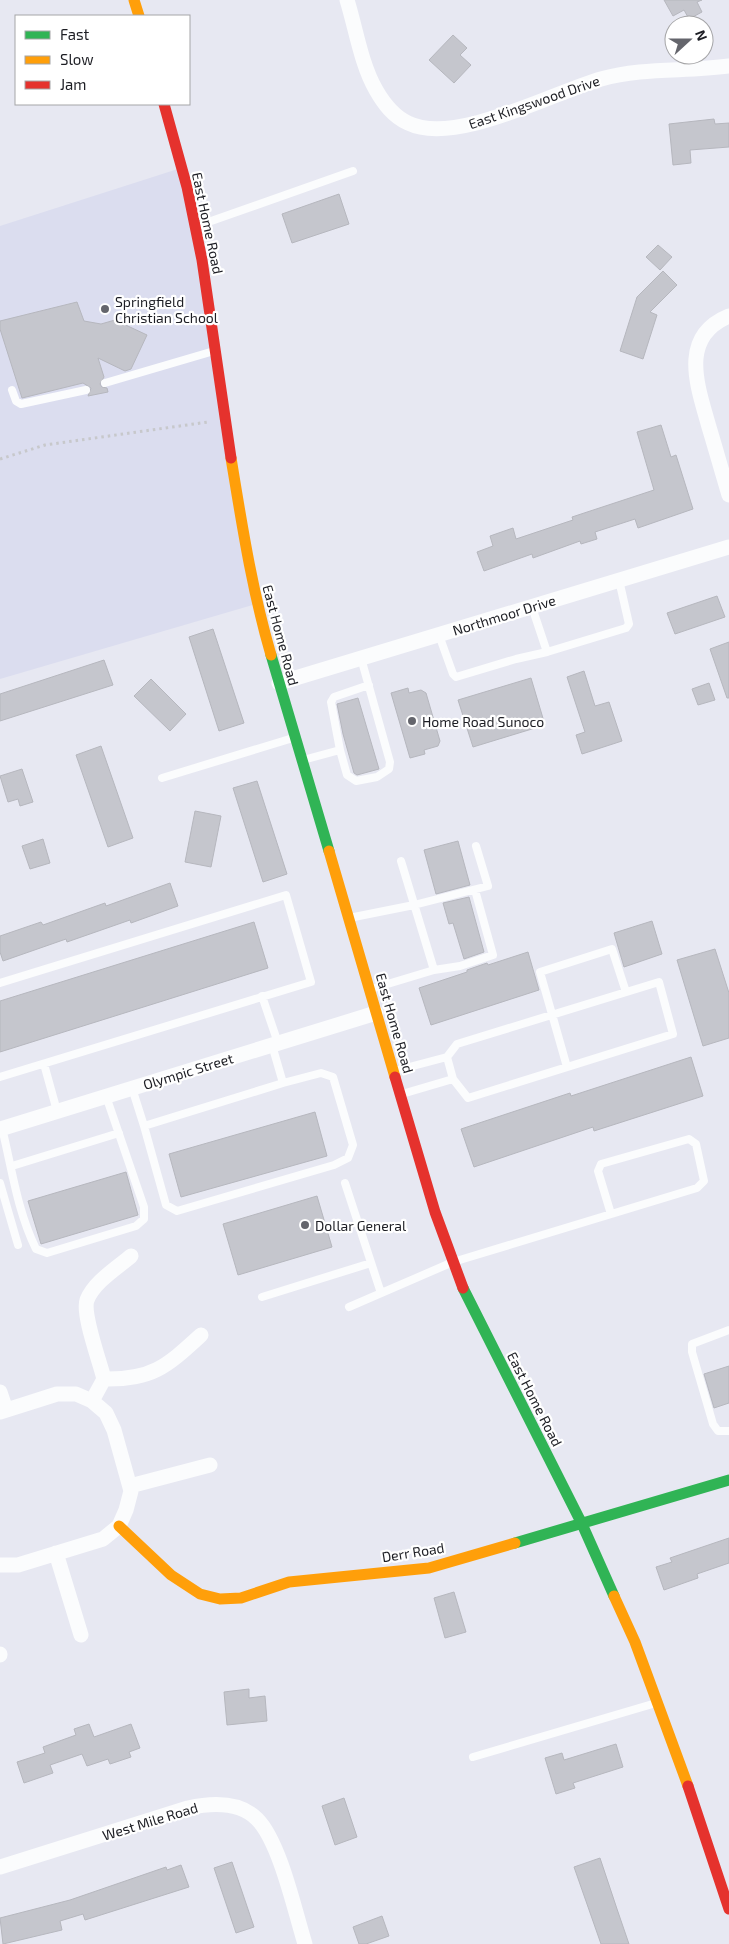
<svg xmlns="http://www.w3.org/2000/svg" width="729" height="1944" font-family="'Exo 2',sans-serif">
	<rect width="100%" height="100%" fill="#e7e8f2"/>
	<!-- built -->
	<path fill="#dbddef" d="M181,168L256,604L0,679V226Z"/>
	<!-- building -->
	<path fill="#c5c6cd" stroke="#b6b7be" d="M664,0H702L697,2L702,12L689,19L684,10L673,16Z
		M453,35L467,48L460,55L471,65L454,83L429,60Z
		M714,119L715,124L729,123V147L690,150L691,163L673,165L669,124Z
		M339,194L349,224L292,243L282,214Z
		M658,245L672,257L660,270L646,257Z
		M663,271L677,285L650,312L657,315L643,359L620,351L637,297Z
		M77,302L84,321L101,324L115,320L147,335L131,369L125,371L98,358L104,377L100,384L102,387L107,388L108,392L88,396L91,388L83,383L22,398L0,329V321Z
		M661,425L671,457L676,455L693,509L638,528L635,519L595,532L597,539L581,544L580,541L533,558L532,554L484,571L477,552L493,546L490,536L513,528L516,539L573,520L572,517L654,490L637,432Z
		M717,596L725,617L675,634L667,613Z
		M213,629L244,723L219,731L189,637Z
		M729,642V698H727L710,649Z
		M104,660L113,685L0,721V694Z
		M584,671L595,706L609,702L622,741L582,754L576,735L585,732L567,677Z
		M531,678L545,725L473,747L458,700Z
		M151,679L186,714L170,731L134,696Z
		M709,683L715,700L698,705L692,689Z
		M408,688L409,693L421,690L426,693L440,741L438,746L424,750L425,754L410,758L391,693Z
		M358,698L379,769L357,775L354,773L343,734L337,704Z
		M101,746L133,838L108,847L76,755Z
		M22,769L33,802L20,806L18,799L8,802L0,776Z
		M257,781L287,874L263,882L233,788Z
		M195,811L221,816L211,867L185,862Z
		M43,839L50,863L30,869L22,846Z
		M458,841L470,885L436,894L424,850Z
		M170,883L178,906L131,923L130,920L67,942L66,939L3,961L0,952V936L41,922L43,925L105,903L106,906Z
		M469,897L484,952L464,959L453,923L449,924L443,903Z
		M652,921L662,954L624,967L614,933Z
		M254,922L268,968L0,1052V1001Z
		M715,949L729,993V1038L703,1046L677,960Z
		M528,952L539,990L431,1025L419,988L467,972V970L487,963L488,965Z
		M691,1057L703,1096L594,1131L593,1127L474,1167L461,1129L570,1093L571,1096Z
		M315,1112L327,1156L181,1197L169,1154Z
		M126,1172L138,1215L41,1244L28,1201Z
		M317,1196L332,1247L238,1275L223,1224Z
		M729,1366V1403L714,1408L704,1374Z
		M729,1538V1563L697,1574L698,1578L664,1590L656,1567L672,1562L670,1558Z
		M454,1592L466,1632L445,1638L434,1598Z
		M249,1689V1698L265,1696L267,1721L227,1725L224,1692Z
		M89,1724L94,1737L131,1724L140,1748L129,1752L131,1757L110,1764L108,1759L87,1766L82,1754L50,1765L53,1773L24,1783L17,1762L45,1753L43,1747L76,1735L74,1729Z
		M616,1744L623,1767L573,1783L575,1788L556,1794L545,1758L562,1753L564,1760Z
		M344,1798L357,1837L335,1845L322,1806Z
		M600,1858L617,1909L629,1944H601L574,1867Z
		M232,1862L254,1927L236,1933L214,1868Z
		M181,1865L189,1887L85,1920L83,1914L60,1921L62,1930L3,1944L0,1918L70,1900L166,1867L167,1870Z
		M382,1916L389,1936L366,1944H359L353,1927Z"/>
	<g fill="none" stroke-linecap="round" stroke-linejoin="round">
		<!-- path -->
		<path stroke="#c7c8cb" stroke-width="3" stroke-dasharray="2.5 4" stroke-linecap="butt" d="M0,459L45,445L208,422"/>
		<!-- lane -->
		<path stroke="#fbfcfd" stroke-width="8" d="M197,226L353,171
			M105,383L214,351
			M12,390L16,401L21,404L86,390
			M532,607L547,652L626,628L629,624L619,580
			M439,635L453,674L456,677L516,659L547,652
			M340,750L331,702L334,697L369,685
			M303,760L340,750L347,775L356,781L377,777L389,769L390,762L361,658
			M162,778L293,738
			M349,918L414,905L488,886L476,846
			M434,970L460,966L493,955L475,890
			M0,983L286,895L311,982L0,1077
			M371,989L434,970L401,861
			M262,996L278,1043
			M44,1064L57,1111
			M567,1067L540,972L612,949L626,992
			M394,1071L447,1057L457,1044L659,982L673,1034L468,1098L453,1079L447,1057
			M132,1088L144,1126L283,1083L272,1045
			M402,1094L453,1079
			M144,1126L166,1205L177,1211L334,1165L348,1158L353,1145L333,1077L321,1073L283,1083
			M2,1128C12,1169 17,1210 36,1249L47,1253L136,1226L144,1219V1207L106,1096
			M12,1166L119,1133
			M0,1183L18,1245
			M345,1183L381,1293
			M262,1297L371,1263
			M349,1307L453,1262L697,1188L704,1181L696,1144L689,1139L601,1164L598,1171L611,1214
			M729,1330L692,1344V1352L713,1424L718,1431H729
			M473,1757L656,1703"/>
		<!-- street -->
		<path stroke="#fbfcfd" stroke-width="15" d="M347,0C356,29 361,64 376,90C384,104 393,116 408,123C455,146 552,93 601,79C643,67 686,72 729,66
			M729,316C678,337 698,387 709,427C716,450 722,472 729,495
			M279,683L729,547
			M0,1129L376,1013
			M104,1379C100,1362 82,1314 87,1300C94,1282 117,1268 131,1256
			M0,1392L6,1410
			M92,1401L104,1379C153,1380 167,1366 201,1335
			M0,1412L57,1394H76L92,1401L106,1413L114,1430L131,1491L126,1510L119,1526L103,1539L18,1565H0
			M130,1486L210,1465
			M56,1553L81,1635
			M0,1654V1655
			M0,1867L188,1808C211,1803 239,1801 257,1819C280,1842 295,1912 305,1944"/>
		<!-- fast -->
		<path stroke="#30b455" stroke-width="11" d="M271,655L329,851
			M463,1288L582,1524L614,1596
			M515,1543L729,1480"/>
		<!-- slow -->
		<path stroke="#ff9f0a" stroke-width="11" d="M134,0L139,16
			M231,458C242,525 252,590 271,655
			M329,851L395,1077
			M119,1526L171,1575L200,1594L220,1599L241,1598L289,1582L429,1568L515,1543
			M614,1596L635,1642L688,1786"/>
		<!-- jam -->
		<path stroke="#e5322d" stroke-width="11" d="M164,104L187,187L202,260L231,458
			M395,1077L435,1212L463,1288
			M688,1786L729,1909"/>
	</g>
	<!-- markers -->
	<g fill="#64656c" stroke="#fff" stroke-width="2">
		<circle cx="105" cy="309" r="5"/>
		<circle cx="412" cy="721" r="5"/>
		<circle cx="305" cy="1225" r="5"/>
	</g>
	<g text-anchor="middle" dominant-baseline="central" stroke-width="4.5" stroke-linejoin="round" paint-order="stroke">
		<!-- street labels -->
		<g font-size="14" fill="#1d1e24" stroke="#fff">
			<text transform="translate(534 102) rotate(-19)">East Kingswood Drive</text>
			<text transform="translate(208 223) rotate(78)">East Home Road</text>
			<text transform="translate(504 615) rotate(-17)">Northmoor Drive</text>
			<text transform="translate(281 635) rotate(75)">East Home Road</text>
			<text transform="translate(395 1023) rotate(74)">East Home Road</text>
			<text transform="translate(188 1071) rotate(-17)">Olympic Street</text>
			<text transform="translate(535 1399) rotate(63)">East Home Road</text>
			<text transform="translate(413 1552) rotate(-9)">Derr Road</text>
			<text transform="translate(150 1821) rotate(-17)">West Mile Road</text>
		</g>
		<!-- poi labels -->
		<g font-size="14" fill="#1d1e24" stroke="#fff" text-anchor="start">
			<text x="115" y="301">Springfield<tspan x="115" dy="16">Christian School</tspan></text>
			<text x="422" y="721">Home Road Sunoco</text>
			<text x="315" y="1225">Dollar General</text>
		</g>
	</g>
	<!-- legend -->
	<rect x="15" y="15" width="175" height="90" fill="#ffffff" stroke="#a5a5a7"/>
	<rect x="25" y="31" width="25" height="8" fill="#30b455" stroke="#a5a5a7"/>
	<text x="60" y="40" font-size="15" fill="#1d1e24">Fast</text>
	<rect x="25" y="56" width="25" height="8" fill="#ff9f0a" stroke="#a5a5a7"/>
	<text x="60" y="65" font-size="15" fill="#1d1e24">Slow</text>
	<rect x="25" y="81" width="25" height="8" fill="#e5322d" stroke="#a5a5a7"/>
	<text x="60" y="90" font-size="15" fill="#1d1e24">Jam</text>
	<!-- north arrow -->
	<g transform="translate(689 40) rotate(69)"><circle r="24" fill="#ffffff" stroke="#a5a5a7"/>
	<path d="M0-4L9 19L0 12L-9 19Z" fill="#64656c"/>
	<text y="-8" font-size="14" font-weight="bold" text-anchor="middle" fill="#1d1e24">N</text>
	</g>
</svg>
